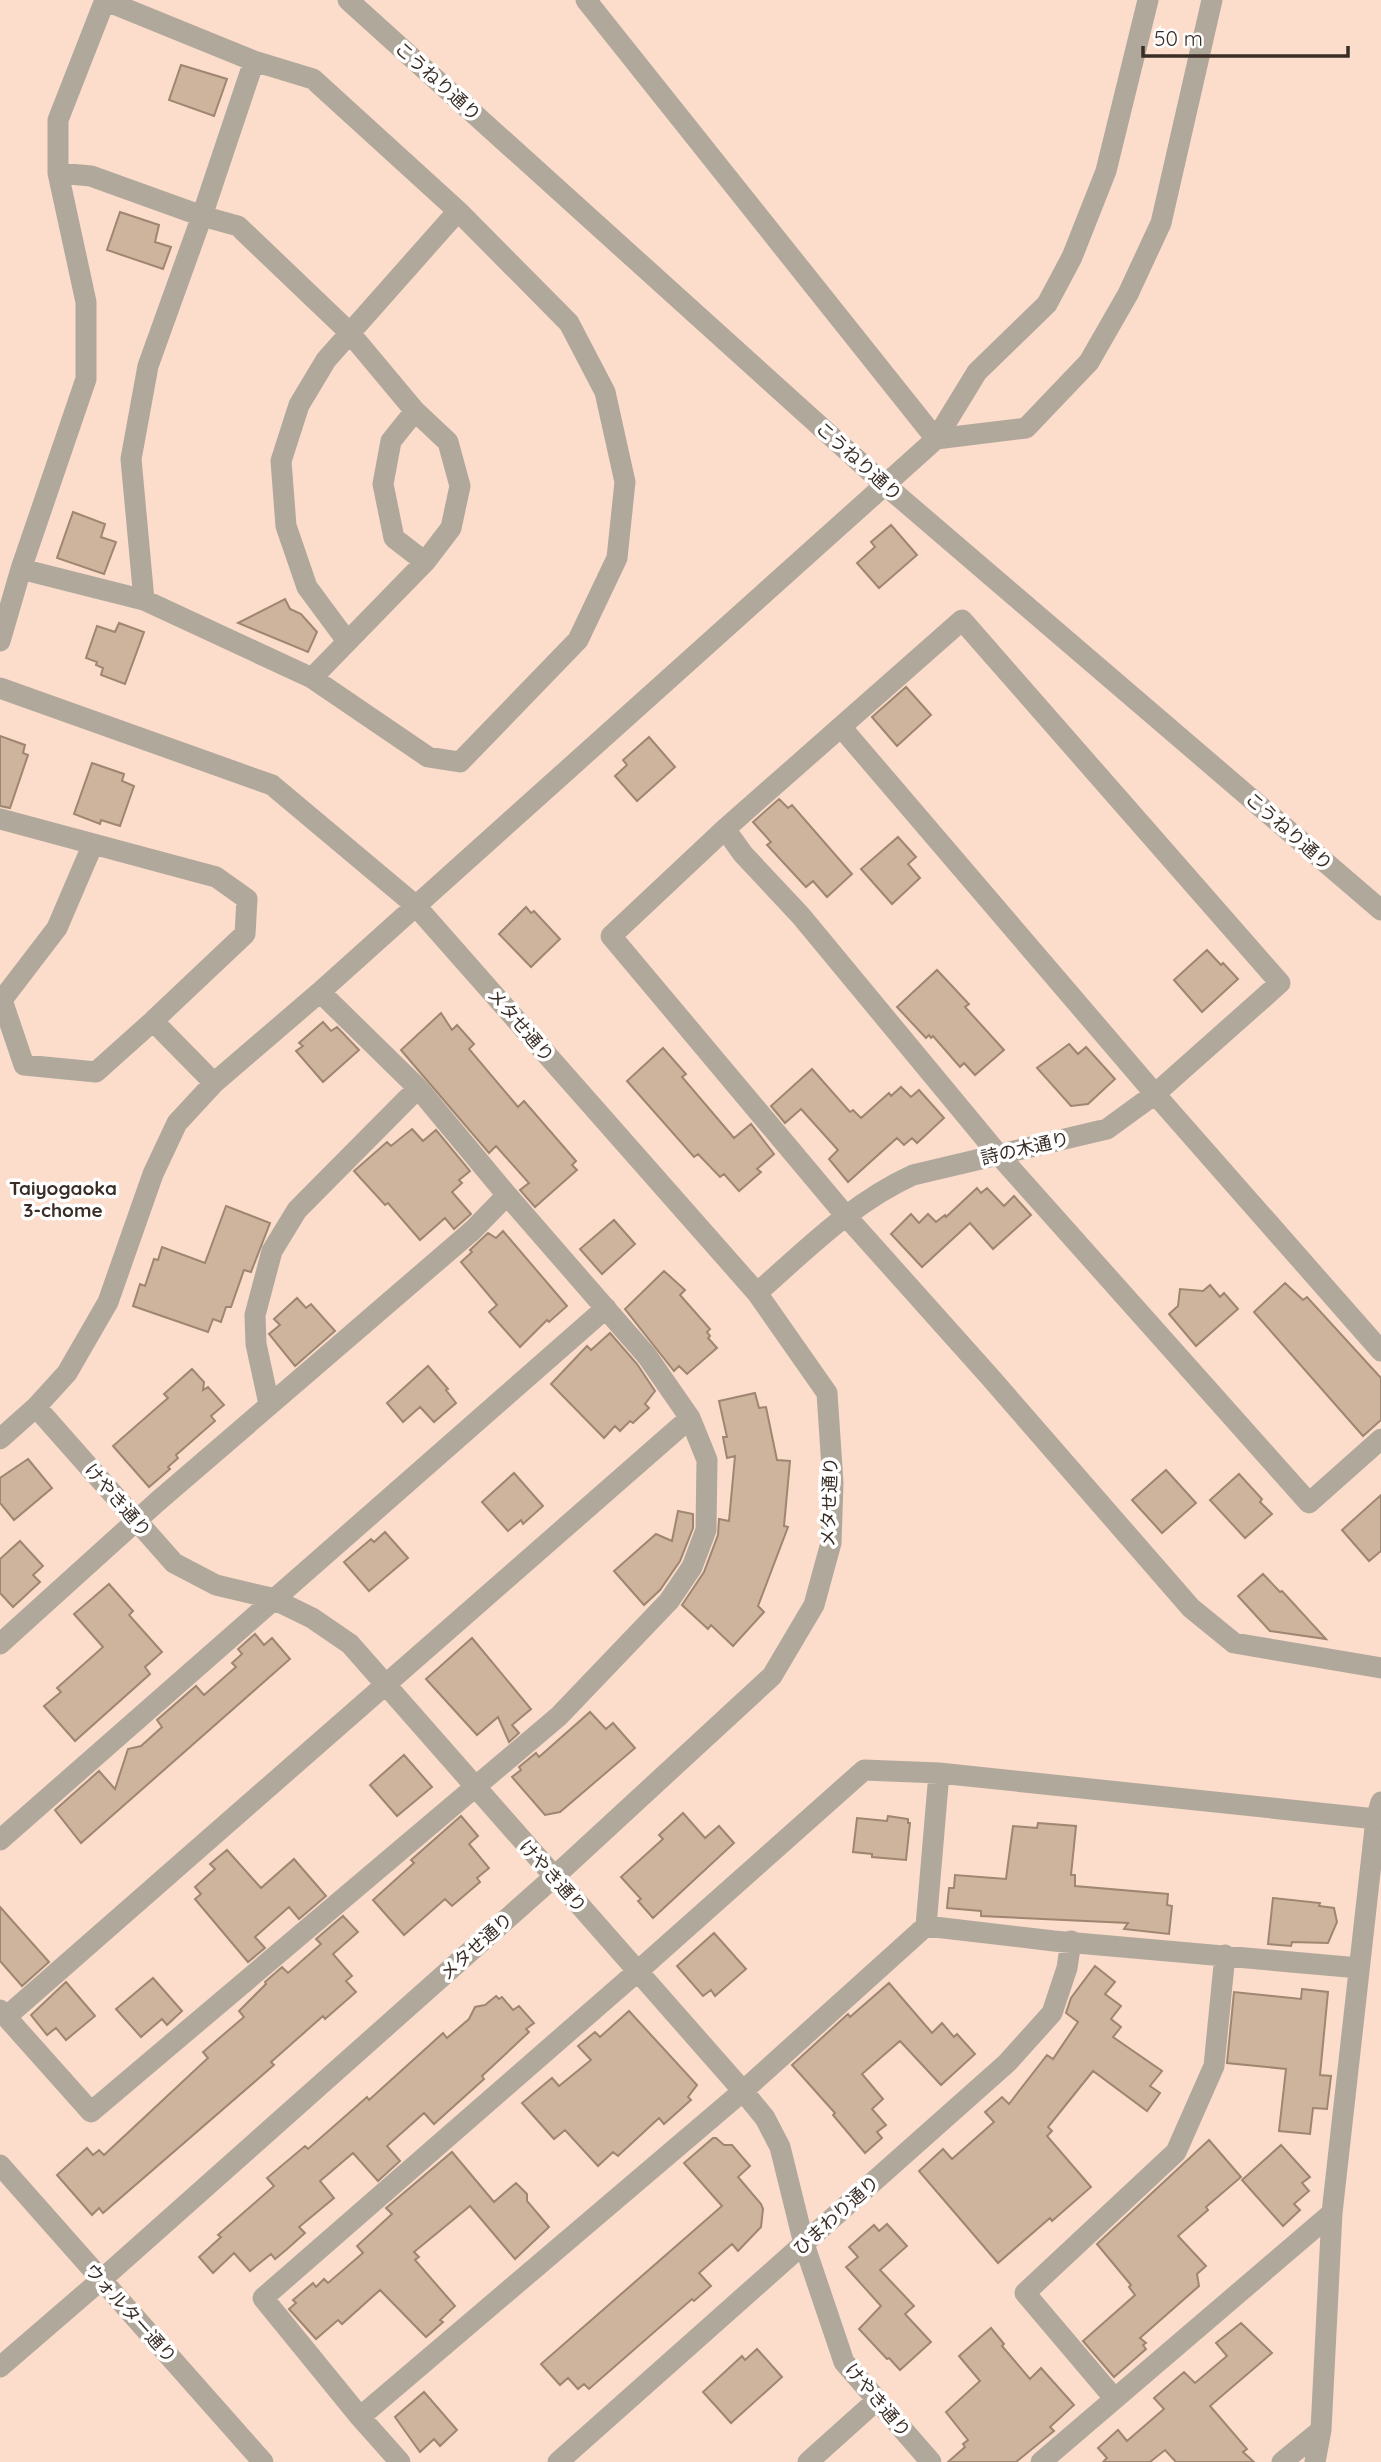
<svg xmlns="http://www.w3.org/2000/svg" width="1381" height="2462" font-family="Quicksand,'Noto Sans JP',sans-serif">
	<rect width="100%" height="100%" fill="#fcdcca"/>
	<!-- building -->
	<path fill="#ceb49d" stroke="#9e8670" stroke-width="2" d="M181,65L227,79L214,116L169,100Z
		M120,212L159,225L155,242L171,247L163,269L107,250Z
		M73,512L105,524L101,537L116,542L104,574L57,558Z
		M891,525L917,555L879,588L857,563L875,547L871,542Z
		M285,599L290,609L301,614L317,632L308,652L238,623Z
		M119,623L144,632L125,684L101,675L103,668L96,665L97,662L86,658L97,626L115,632Z
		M906,687L931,715L897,746L872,717Z
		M0,736L25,745L23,753L28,755L10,808L0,806Z
		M649,737L675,767L637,801L615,776L627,765L623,760Z
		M92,763L124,774L122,781L134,786L120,826L101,820L100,824L74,814Z
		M779,799L788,808L792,805L852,874L827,897L813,881L806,887L767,845L771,842L753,822Z
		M898,837L916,857L908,864L920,878L892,904L861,869Z
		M526,907L531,913L534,911L560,939L531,967L499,934Z
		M1207,950L1221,965L1223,963L1238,979L1202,1012L1174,980Z
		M937,970L969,1004L965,1007L1004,1050L975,1075L964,1063L960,1067L933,1036L931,1038L929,1035L926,1038L897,1007Z
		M441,1013L452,1030L457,1025L474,1044L469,1049L518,1107L524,1101L576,1161L572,1165L577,1170L535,1207L520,1190L529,1183L496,1146L489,1153L401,1050Z
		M323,1022L331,1031L337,1027L359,1050L323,1082L296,1051L303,1046L299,1043Z
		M1069,1044L1078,1054L1086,1047L1115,1079L1088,1104L1071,1106L1037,1068Z
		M663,1048L686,1074L682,1077L734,1138L751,1124L774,1154L757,1169L761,1172L739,1191L724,1174L720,1177L698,1154L694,1157L627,1081Z
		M812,1069L850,1112L853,1110L861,1118L889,1093L891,1096L901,1087L911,1097L919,1090L944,1118L917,1143L912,1138L904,1145L897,1138L848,1182L829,1159L838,1150L801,1109L785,1123L771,1106Z
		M412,1129L423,1141L436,1130L470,1171L459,1180L462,1183L452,1192L471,1214L454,1229L445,1218L420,1240L388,1203L385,1205L354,1171L387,1142L391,1146Z
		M977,1188L981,1193L987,1188L1004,1206L1014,1196L1031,1215L993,1249L970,1223L922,1267L891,1234L911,1214L919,1223L928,1214L936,1222L945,1215L946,1217Z
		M226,1206L270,1223L251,1272L244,1270L231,1307H226L221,1322L213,1319L208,1332L133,1306L140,1284L145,1286L154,1259L158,1260L162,1247L205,1263Z
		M614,1220L635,1244L602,1274L580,1249Z
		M503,1231L567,1306L549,1322L547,1320L520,1347L489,1312L497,1305L461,1262L472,1252L470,1250L488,1233L496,1238Z
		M664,1271L685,1290L680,1295L710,1329L707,1332L710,1336L708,1338L717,1348L687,1374L679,1366L674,1371L625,1309Z
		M1285,1283L1303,1300L1307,1297L1381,1378V1420L1363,1436L1254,1312Z
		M1210,1285L1220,1297L1224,1293L1238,1309L1196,1346L1169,1314L1178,1306L1180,1289L1203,1291Z
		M297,1298L306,1308L311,1304L335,1331L295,1366L269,1334L280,1325L274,1319Z
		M610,1333L637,1364L655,1391L645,1404L649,1408L633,1423L630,1421L620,1431L615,1426L604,1438L551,1384L587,1346L591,1350Z
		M428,1366L448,1389L446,1390L456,1403L434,1422L420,1407L403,1422L387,1403Z
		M192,1369L204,1382L203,1390L208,1387L224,1405L211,1416L215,1421L176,1455L178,1458L168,1467L170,1469L149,1487L113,1446L168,1398L164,1394Z
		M755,1393L759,1408L766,1407L777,1460L790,1461L784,1526L788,1527L758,1606L764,1612L733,1646L711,1625L708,1629L682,1605L704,1572L718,1535L719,1519L729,1521L735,1456L727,1458L723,1437H727L719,1401Z
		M28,1459L52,1488L14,1520L0,1503V1478Z
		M1166,1470L1196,1503L1162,1533L1132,1500Z
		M514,1473L543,1506L523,1524L521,1520L508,1531L482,1502Z
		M1239,1474L1262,1499L1260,1502L1272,1514L1245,1538L1210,1500Z
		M1381,1495V1551L1369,1561L1342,1530Z
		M678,1511L693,1514V1528L680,1561L660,1590L644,1605L614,1571L656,1534L672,1541Z
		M385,1532L408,1558L369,1591L344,1562L371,1539L374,1542Z
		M20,1541L43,1566L33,1575L40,1582L13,1607L0,1593V1559Z
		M1263,1574L1280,1592L1282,1591L1326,1639L1270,1631L1238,1596Z
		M109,1584L133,1611L129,1615L162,1652L145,1667L150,1674L75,1741L44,1706L61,1692L57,1688L103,1647L74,1614Z
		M255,1634L264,1645L272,1638L290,1659L81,1843L55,1810L99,1771L115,1789L128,1749L141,1746L162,1727L157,1720L196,1686L204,1695L236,1667L232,1663L242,1654L238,1649Z
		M472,1638L531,1709L512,1725L519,1733L509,1742L498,1717L477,1735L426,1679Z
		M590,1712L606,1729L613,1723L635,1748L560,1812L545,1815L512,1777L521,1770L519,1767L536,1753L539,1757Z
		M404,1755L432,1787L397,1816L370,1785Z
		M683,1813L705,1838L719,1826L734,1843L653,1918L638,1901L641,1899L621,1877L663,1839L659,1835Z
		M461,1816L478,1836L469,1844L489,1868L477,1878L480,1882L452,1906L445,1899L404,1935L373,1900L414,1863L411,1860Z
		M888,1816L908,1819V1823H910L906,1860L872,1857V1854L853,1852L857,1818L887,1821Z
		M1038,1823L1076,1826L1071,1875H1075V1886L1168,1894L1167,1905L1172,1906L1169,1934L1124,1929L1128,1923L981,1916V1911L947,1908L949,1888H954L955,1875L1006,1879L1013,1826L1037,1828Z
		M227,1850L261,1888L294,1859L326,1896L299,1919L289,1907L255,1937L265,1948L248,1962L195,1899L201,1894L195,1887L215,1869L210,1864Z
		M1273,1898L1320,1903L1319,1906L1334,1908L1337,1922L1328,1943L1292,1942L1291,1946L1268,1944Z
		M0,1907L49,1962L22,1986L0,1961Z
		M343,1916L358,1932L333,1954L352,1976L346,1981L356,1992L325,2019L323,2016L271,2062L274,2065L103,2213L99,2208L92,2215L57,2175L87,2148L93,2155L99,2150L104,2155L208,2058L203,2052L244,2017L239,2011L266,1984L265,1982L282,1967L288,1973L321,1944L316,1939Z
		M714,1933L746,1969L715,1996L711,1990L703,1996L677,1966Z
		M1095,1966L1115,1982L1105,1994L1121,2006L1111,2019L1121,2027L1113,2037L1162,2071L1150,2086L1160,2093L1147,2111L1093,2071L1048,2127L1052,2131L1047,2136L1091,2187L1052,2221L1050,2218L998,2263L919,2171L943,2149L952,2159L994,2122L985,2112L1002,2097L1009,2104L1047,2055L1053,2059L1078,2022L1066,2013L1071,1998Z
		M153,1978L182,2011L167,2025L162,2019L141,2037L116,2009Z
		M66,1982L95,2016L66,2040L56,2028L47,2035L31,2015Z
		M889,1983L932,2033L942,2023L954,2037L957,2034L975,2054L941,2085L900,2041L862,2074L883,2099L872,2109L886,2125L877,2132L882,2138L865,2153L833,2115L835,2113L792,2065L848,2014L850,2017Z
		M1302,1989L1328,1992L1320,2075L1331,2076L1327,2109L1313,2108L1310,2134L1279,2131L1286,2069L1227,2063L1234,1992L1301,1999Z
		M496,1996L499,1999L502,1997L513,2010L519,2006L534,2023L526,2029L529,2032L482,2076L484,2079L434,2124L424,2113L387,2146L400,2161L378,2181L353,2153L320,2181L334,2198L299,2227L305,2233L286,2250L275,2259L271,2254L250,2271L234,2253L213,2273L199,2257L221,2237L218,2235L274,2186L267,2178L305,2146L308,2149L367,2097L369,2100L443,2033L447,2038L469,2019L475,2007L485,2005Z
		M629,2011L697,2085L688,2097L691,2100L664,2124L659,2118L618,2156L613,2152L598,2166L565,2130L554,2139L522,2103L552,2078L559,2086L591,2060L578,2046L595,2032L600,2037Z
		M713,2138H716L724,2145H732L750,2166L738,2177L761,2204L763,2209L761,2227L738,2251L732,2244L699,2273L711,2286L694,2301L692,2299L589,2389L584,2384L578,2389L568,2378L560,2385L541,2364L722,2206L684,2163Z
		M1209,2140L1241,2177L1206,2207L1208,2210L1178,2236L1206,2266L1197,2274L1199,2286L1140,2338L1146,2343L1143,2345L1146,2349L1114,2377L1083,2341L1135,2295L1129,2287L1131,2285L1097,2244Z
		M1281,2145L1310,2177L1302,2183L1309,2191L1294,2204L1300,2210L1283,2226L1242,2180Z
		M452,2152L494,2202L516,2183L527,2194V2201L549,2227L515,2259L470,2206L414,2252L419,2257L415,2260L455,2306L440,2320L443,2322L426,2337L380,2290L342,2324L338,2320L316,2339L289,2309L296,2303L293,2300L313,2283L316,2287L324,2279L328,2283L363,2253L357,2246L392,2214L386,2208Z
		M887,2224L907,2246L880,2270L914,2306L905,2314L931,2342L900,2370L889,2358L887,2359L859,2329L881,2306L846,2267L858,2257L849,2247L874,2225L879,2231Z
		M1241,2323L1272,2353L1210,2406L1247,2449L1243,2452L1254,2462H1176L1165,2450L1150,2462H1103L1107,2458L1098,2448L1118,2430L1127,2441L1164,2409L1154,2398L1184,2372L1195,2383L1227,2356L1216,2343Z
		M991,2328L1004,2344L1002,2346L1030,2379L1041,2368L1074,2405L1050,2427L1054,2431L1016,2462H948L965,2447L963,2444L968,2440L946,2412L980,2381L959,2356Z
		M757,2349L782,2377L731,2423L703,2392L742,2356L745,2360Z
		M424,2392L457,2430L440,2446L434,2439L420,2452L395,2417Z"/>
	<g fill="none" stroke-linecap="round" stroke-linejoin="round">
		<!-- minor -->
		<path stroke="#b1a89c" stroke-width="21" d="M348,0L884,484L1381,910
			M58,173L91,176L202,216L238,226L349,332L415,411L448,442L460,486L451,528L425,562L312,678
			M415,411L391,441L383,484L394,538L425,562
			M936,439L1026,428L1089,362L1128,294L1161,223L1212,0
			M936,439L977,372L1047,304L1072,257L1106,171L1148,0
			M21,569L144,600L312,678L428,757L460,762L578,640L617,558L625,482L605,392L569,323L458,211L313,79L254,61L104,0
			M144,600L131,459L148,366L202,216L254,61
			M0,641L21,569L86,379V302L58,173V120L105,0
			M347,641L307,587L286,526L281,461L299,405L326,360L458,211
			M0,688L272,785L415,905L757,1293L827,1393L833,1483L831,1543L814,1605L772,1676L554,1877L101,2280L0,2367
			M841,727L1155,1094L1381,1351
			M0,819L216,877L247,899L245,934L153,1021L96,1072L24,1065L2,1000L57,928L93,844
			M725,829L743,854L801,916L998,1154L1309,1503L1381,1439
			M153,1021L214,1083
			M757,1293C806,1250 853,1202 913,1175L1107,1129L1155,1094L1280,983L962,620L725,829L611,936L846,1216L990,1377L1191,1608L1234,1643L1381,1668
			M269,1404L256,1344L255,1315L272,1251L297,1210L418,1088
			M36,1407L174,1563L216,1585L271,1598L312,1618L350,1644L743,2091L765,2118L780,2147L804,2244L844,2362L931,2462
			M0,1439L36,1407L67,1373L108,1302L153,1174L177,1123L214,1083L320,992L936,439L586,0
			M0,1644L157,1502L473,1230L507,1195
			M0,1840L606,1308
			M926,1926L1054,1941L1359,1968
			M0,2010L91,2112L559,1716L669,1601L692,1567L706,1530L707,1460L690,1418L647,1356L507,1195L418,1088L320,992
			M6,2017L690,1418
			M0,2165L263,2462
			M1114,2398L1025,2293L1176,2152L1214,2066L1225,1955
			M360,2417L743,2091L926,1926L939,1773
			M400,2462L360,2417L263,2298L638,1971L864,1770L939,1773L1376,1819
			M558,2462L1007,2063L1052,2013L1067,1968L1071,1941
			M808,2462L876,2401
			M1041,2462L1332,2213
			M1282,2462L1321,2430
			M1315,2462L1321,2430L1332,2213L1376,1819L1381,1802"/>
	</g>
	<g text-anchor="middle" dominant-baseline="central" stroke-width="7" stroke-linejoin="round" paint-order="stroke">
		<!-- street labels -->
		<g font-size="18" fill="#392d26" stroke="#fff">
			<text transform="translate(438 81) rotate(42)">こうねり通り</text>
			<text transform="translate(859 461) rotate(42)">こうねり通り</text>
			<text transform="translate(1289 831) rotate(41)">こうねり通り</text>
			<text transform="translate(521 1025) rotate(49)">メタせ通り</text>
			<text transform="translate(1025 1148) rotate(-13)">詩の木通り</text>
			<text transform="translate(118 1500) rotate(49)">けやき通り</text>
			<text transform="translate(829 1502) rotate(-88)">メタせ通り</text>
			<text transform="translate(553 1876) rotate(48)">けやき通り</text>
			<text transform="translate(476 1946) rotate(-42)">メタせ通り</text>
			<text transform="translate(836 2215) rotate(-42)">ひまわり通り</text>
			<text transform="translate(131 2313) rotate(48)">ウォルター通り</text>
			<text transform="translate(878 2400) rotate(50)">けやき通り</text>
		</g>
		<!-- neighbourhood labels -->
		<g font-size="19" font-weight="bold" fill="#392d26" stroke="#fff">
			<text x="63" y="1188">Taiyogaoka<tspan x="63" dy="22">3-chome</tspan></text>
		</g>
	</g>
	<!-- scale -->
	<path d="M1143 46v10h205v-10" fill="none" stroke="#392d26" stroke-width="3.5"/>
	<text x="1154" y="46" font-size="21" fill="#392d26" stroke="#ffffff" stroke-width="5" paint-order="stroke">50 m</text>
</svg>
